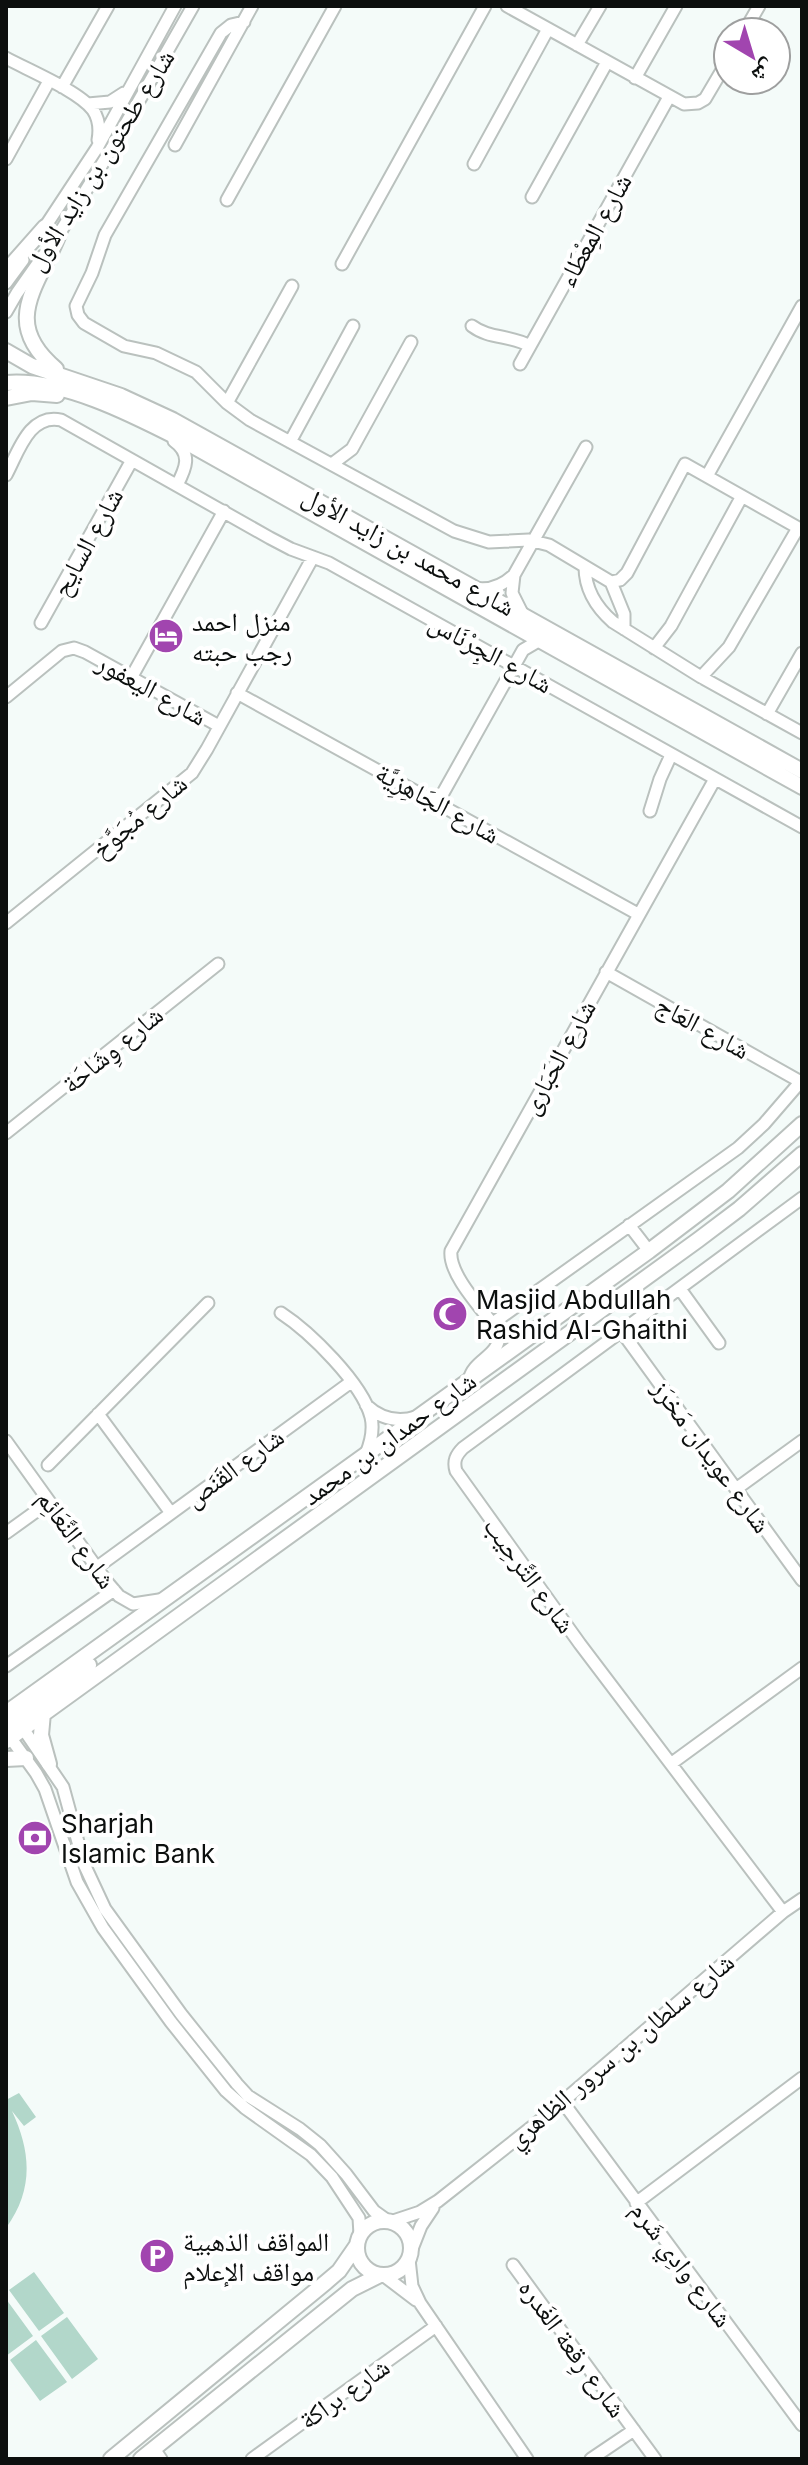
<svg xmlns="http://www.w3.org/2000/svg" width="808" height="2465" font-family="Inter,'Noto Naskh Arabic',sans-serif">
	<rect width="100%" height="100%" fill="#f4fbf9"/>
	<!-- green -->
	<path fill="#b2d7ca" d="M19,2093L36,2117L24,2126L12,2111C31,2152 34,2189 6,2228V2100Z
		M34,2272L64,2313L39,2331L9,2290Z
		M6,2299L33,2336L6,2356Z
		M67,2317L98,2359L72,2379L41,2336Z
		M36,2340L67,2382L40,2401L10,2360Z"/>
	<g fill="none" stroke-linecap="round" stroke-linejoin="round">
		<defs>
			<path id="minor" d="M507,6L684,104L698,103L705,99L728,60
				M244,22L231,25L221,33L105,235L92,273L76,306L78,315L84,323L124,346L156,353L196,372L227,403L250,420L454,531L489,542L529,540L549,545L611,582L624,614V629
				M744,32L759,6
				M577,45L600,6
				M6,58C28,70 79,91 93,110C99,119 100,129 98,140
				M635,78L676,6
				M62,87L108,6
				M88,104L110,102L124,93
				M175,145L252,6
				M6,159L49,81
				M474,164L548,29
				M532,197L607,62
				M227,200L335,6
				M41,233L97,148L175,6
				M56,239L112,148L193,6
				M342,264L485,6
				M6,283L23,260
				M6,312L17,293L43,256
				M472,326C489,339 511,335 530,346
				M520,364L669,97
				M227,403L292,286
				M174,441C192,454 186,468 177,485
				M290,442L353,326
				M332,464L352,449L411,342
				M6,475C18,453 29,413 61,420L270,538L291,549L329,563L802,827
				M707,476L802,306
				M585,567C585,589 597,608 613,622L701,677L802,733
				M611,582L620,580L627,573L685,464L802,530
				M475,588C490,591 502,586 514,575
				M522,613L512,593L514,575L586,447
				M41,623L132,460
				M654,648L671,626L742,496
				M701,677L729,647L798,528
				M131,678L224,511
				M237,693L638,914
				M6,697L62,651L74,648L85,652L219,726
				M767,714L802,653
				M438,802L523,650L540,640
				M650,811L660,779L671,755
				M6,923L192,773L207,749L313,557
				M606,972L801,1082
				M6,1133L218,964
				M629,1225L649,1251
				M680,1289L719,1343
				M281,1313C310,1332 362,1383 371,1417C374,1430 371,1442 366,1454
				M493,1323L738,1148L764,1124L802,1080
				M540,1326L529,1329L512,1338L501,1335C487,1314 448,1276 451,1251L715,779
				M622,1332L802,1580
				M469,1380C474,1358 501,1357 499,1332
				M366,1405C381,1419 397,1423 416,1417
				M98,1414L171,1513
				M6,1441L107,1582L119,1596L133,1604L159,1600
				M48,1465L208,1303
				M736,1489L802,1441
				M6,1533L49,1502
				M96,1568L351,1382
				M6,1666L114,1590
				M20,1724L63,1787L84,1864L105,1909L181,2014L237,2084L248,2096L300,2129L320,2145L346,2174L374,2211L388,2221
				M7,1733L36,1773L45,1789L77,1882L103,1928L171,2022L226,2091L245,2108L311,2155L332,2177L359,2218L360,2235
				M672,1763L802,1668
				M783,1912L580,1644L456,1471C453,1461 456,1455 463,1448L802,1198
				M562,2101L802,2425
				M636,2203L802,2078
				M390,2222L420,2212L438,2201L547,2115L783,1912L802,1899
				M410,2254L421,2226L433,2208
				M409,2259L412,2286L420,2303L527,2459
				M513,2265L655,2459
				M383,2275L416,2300
				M154,2449L161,2459
				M252,2459L436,2326
				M591,2459L634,2430"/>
			<path id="major" d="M6,271L45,227
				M6,351L32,366L121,396L173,420L802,771
				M56,369C0,322 38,287 59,234
				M6,383C62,378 133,415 182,440L802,787
				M6,398L32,393L57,395
				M6,1713L649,1251L728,1191L802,1124
				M43,1713L41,1735L49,1764
				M10,1737L9,1731L13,1722L89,1665
				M6,1741L698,1240L739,1209L802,1154
				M6,1759L26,1758
				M357 2248a27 27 0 1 1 54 0a27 27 0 1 1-54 0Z
				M111,2459L325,2283L339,2271L357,2245
				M141,2459L352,2289L380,2275"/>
		</defs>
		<!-- minor casing -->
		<use href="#minor" stroke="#bac1be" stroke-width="15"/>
		<!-- major casing -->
		<use href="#major" stroke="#bac1be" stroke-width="18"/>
		<!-- minor -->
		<use href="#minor" stroke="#fff" stroke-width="11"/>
		<!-- major -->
		<use href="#major" stroke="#fff" stroke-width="14"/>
	</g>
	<!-- icons -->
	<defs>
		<symbol id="hotel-disc" viewBox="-11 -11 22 22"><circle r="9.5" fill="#a145af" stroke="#fff"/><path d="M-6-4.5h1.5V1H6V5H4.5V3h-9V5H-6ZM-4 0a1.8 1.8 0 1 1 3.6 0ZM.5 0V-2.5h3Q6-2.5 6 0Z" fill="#fff"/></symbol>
		<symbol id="mosque-disc" viewBox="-11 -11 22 22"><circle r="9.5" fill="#a145af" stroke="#fff"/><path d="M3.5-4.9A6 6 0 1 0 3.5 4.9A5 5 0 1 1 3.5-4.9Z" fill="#fff"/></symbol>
		<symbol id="bank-disc" viewBox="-11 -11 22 22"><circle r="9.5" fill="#a145af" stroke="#fff"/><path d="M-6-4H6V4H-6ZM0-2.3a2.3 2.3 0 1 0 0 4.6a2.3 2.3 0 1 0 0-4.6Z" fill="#fff"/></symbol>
		<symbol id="parking-disc" viewBox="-11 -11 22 22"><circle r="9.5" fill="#a145af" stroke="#fff"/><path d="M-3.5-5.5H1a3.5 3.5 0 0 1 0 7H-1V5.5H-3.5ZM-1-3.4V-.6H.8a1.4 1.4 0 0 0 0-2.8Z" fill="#fff"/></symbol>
	</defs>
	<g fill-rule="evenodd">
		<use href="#hotel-disc" x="146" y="616" width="40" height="40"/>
		<use href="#mosque-disc" x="430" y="1294" width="40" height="40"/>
		<use href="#bank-disc" x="15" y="1818" width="40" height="40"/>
		<use href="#parking-disc" x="137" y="2236" width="40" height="40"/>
	</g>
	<g text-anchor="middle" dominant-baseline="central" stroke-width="8" stroke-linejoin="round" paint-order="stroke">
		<!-- street labels -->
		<g font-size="26" fill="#0c0f0e" stroke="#fff">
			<text transform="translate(100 160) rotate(-58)">شارع طحنون بن زايد الأول</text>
			<text transform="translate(594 230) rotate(-61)">شارع المِعْطَاء</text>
			<text transform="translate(87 542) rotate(-61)">شارع السايح</text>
			<text transform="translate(409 551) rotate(29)">شارع محمد بن زايد الأول</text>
			<text transform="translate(491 653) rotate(29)">شارع الجِرْنَاس</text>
			<text transform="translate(152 689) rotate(29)">شارع اليعفور</text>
			<text transform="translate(438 803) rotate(29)">شارع الجَاهِزِيَّة</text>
			<text transform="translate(139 816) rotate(-40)">شارع مُجَوَّخ</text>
			<text transform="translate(703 1027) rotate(29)">شارع العَاج</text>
			<text transform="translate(112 1049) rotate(-39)">شارع وِشَاحَة</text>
			<text transform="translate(558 1057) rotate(-61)">شارع الحَبَارى</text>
			<text transform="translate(389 1438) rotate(-36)">شارع حمدان بن محمد</text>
			<text transform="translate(712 1456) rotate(54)">شارع عويدان مَخرَز</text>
			<text transform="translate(234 1467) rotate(-36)">شارع القَنَص</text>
			<text transform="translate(77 1539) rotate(54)">شارع النَّعَائِم</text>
			<text transform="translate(530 1575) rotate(54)">شارع التَّرحِيب</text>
			<text transform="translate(620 2050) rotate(-40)">شارع سلطان بن سرور الظاهري</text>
			<text transform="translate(682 2264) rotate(53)">شارع وادِي شَرم</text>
			<text transform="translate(573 2348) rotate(54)">شارع رِقعة الغَدره</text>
			<text transform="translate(344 2393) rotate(-35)">شارع براكة</text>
		</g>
		<!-- poi labels -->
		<g font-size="26" fill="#0c0f0e" stroke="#fff" text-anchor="start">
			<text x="192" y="621">منزل احمد<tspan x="192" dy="30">رجب حبته</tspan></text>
			<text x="476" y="1299">Masjid Abdullah<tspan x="476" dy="30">Rashid Al-Ghaithi</tspan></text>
			<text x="61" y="1823">Sharjah<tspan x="61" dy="30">Islamic Bank</tspan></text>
			<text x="183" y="2241">المواقف الذهبية<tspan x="183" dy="30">مواقف الإعلام</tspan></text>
		</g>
	</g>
	<!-- border -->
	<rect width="808" height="2465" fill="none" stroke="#0c0f0e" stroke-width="16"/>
	<!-- north arrow -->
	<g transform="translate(752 56) rotate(142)"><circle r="38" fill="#ffffff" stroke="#9e9f9f" stroke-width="2"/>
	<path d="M0-6L14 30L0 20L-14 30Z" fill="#a145af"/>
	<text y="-12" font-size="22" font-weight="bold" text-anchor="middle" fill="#0c0f0e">ش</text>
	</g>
</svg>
